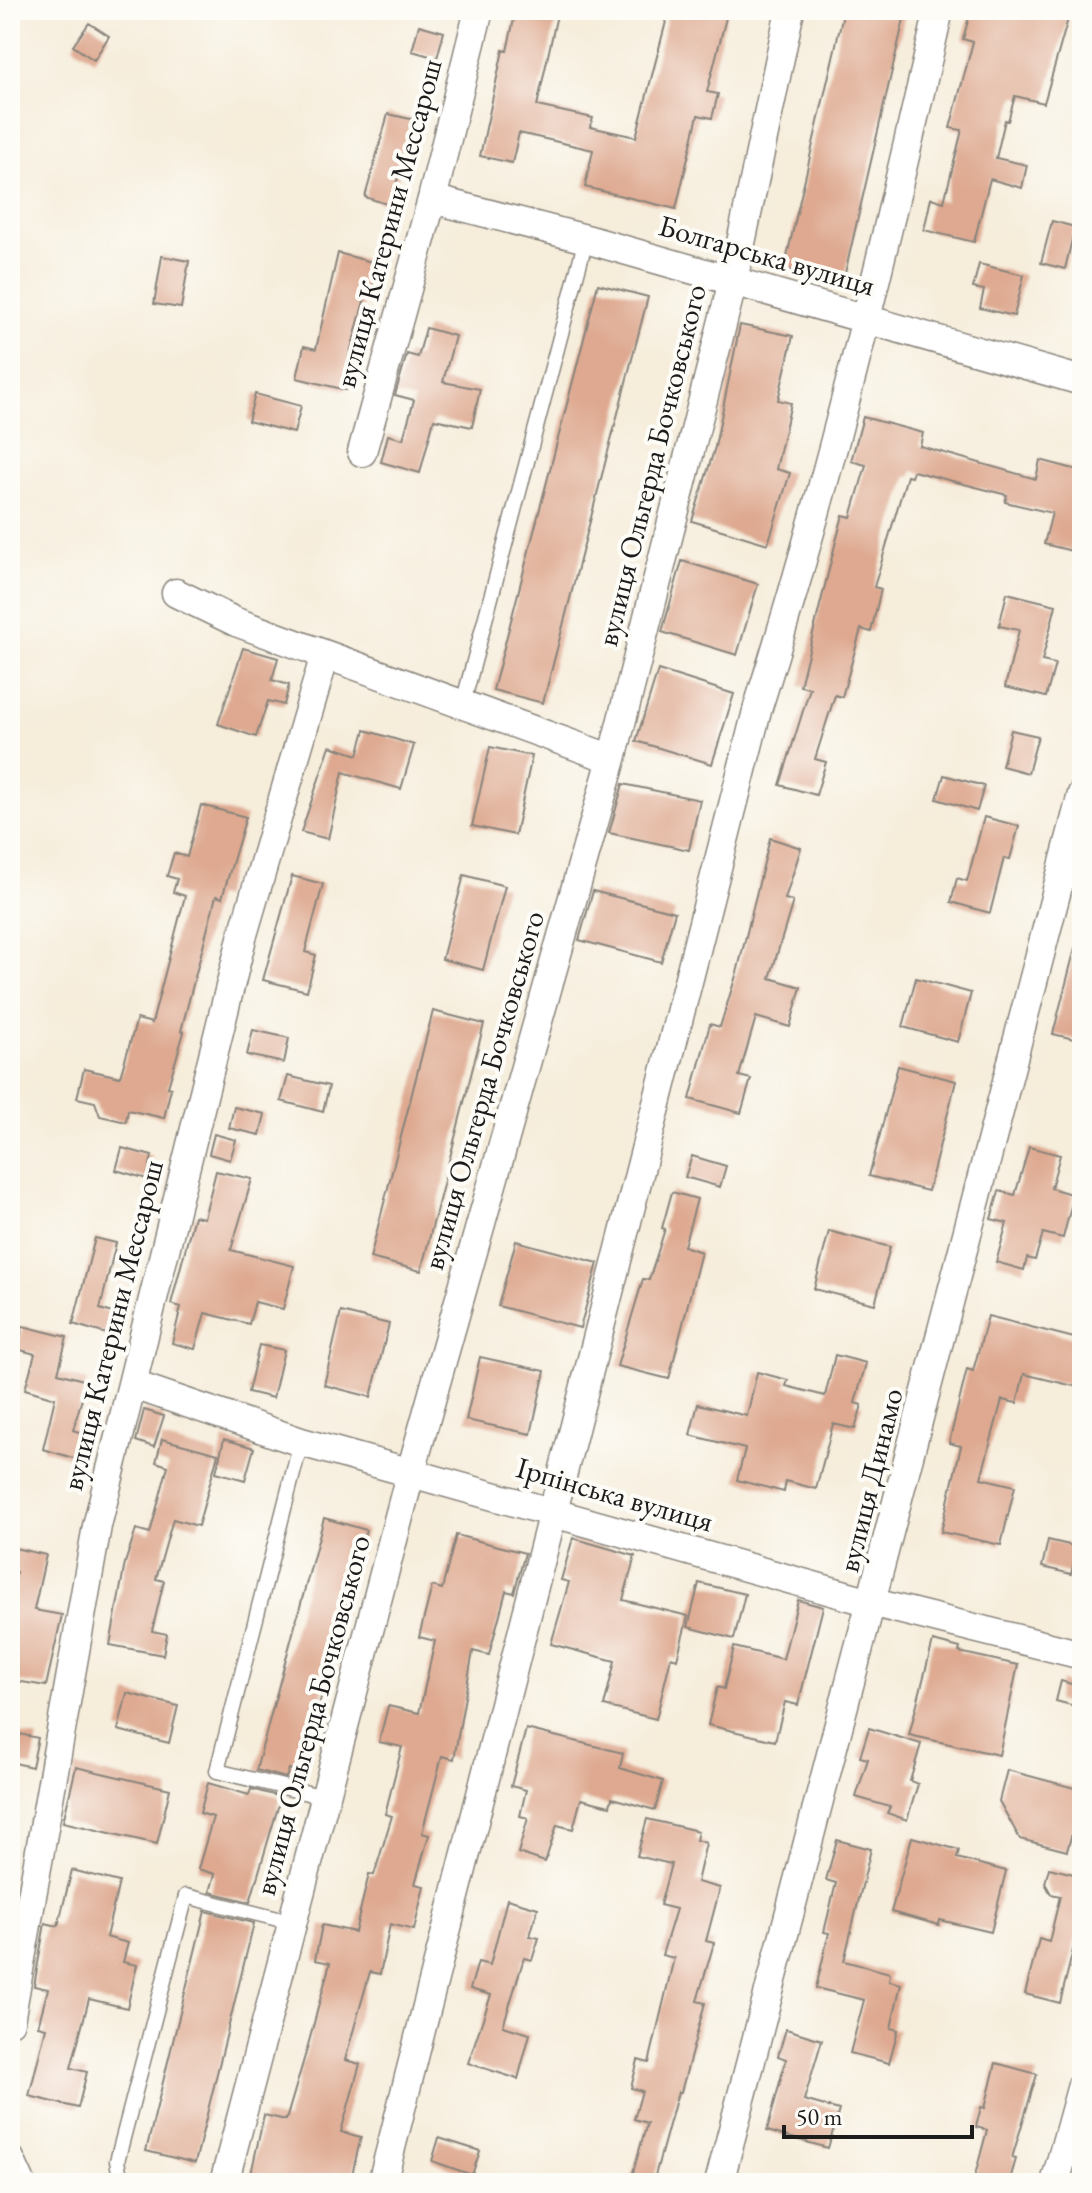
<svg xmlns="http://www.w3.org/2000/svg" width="1092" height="2193" font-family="'EB Garamond',serif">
	<rect width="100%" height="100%" fill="#fdfcf7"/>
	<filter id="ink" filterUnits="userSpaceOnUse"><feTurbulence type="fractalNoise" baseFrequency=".0125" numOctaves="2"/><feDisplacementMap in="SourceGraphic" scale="16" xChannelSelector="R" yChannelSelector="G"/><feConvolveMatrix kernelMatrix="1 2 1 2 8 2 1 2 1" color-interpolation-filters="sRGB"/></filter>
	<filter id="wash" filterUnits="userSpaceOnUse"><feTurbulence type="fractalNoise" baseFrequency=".006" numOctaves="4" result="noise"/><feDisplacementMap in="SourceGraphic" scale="32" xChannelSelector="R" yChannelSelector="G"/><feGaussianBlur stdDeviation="1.8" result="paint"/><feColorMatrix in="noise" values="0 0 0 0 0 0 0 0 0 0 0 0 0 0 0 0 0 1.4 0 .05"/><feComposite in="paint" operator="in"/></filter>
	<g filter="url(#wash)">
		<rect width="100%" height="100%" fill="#f6eddb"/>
		<g id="blocks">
			<!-- building -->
			<path fill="#dea990" d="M516,10H558L537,106L593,118L590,127L636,137L669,10H728L707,92L718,94L712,118L698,115L676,209L585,187L593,150L519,133L512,163L480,156L503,50L507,51Z
				M844,10H906L843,282L784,269Z
				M971,10H1031L1068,19L1044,103L1015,96L1008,121L1005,120L996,158L1027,165L1022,188L990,179L974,242L924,230L931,198L944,202L962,130L950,128L973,42L963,39Z
				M89,23L109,36L94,60L73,46Z
				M419,25L444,32L437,58L412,51Z
				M388,114L415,120L390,205L365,197Z
				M1052,221L1075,227L1065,269L1041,263Z
				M338,253L379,264L372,292L367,290L349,357L354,358L346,390L297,378L304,346L316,349Z
				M162,256L189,261L181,308L154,304Z
				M979,264L1024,275L1014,316L980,308L984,290L973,288Z
				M598,284L648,297L543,703L493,690Z
				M740,325L793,336L778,400L791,403L776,469L790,473L768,544L692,521L715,447Z
				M426,328L455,336L443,382L480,389L472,427L434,419L420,473L381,462L388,435L403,439L414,400L395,395L407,354L418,357Z
				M255,394L301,406L294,433L248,421Z
				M863,417L923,433L920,446L1036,479L1040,460L1082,471V530L1076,552L1044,544L1052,513L1005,502L1007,495L913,471L911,477L907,476L874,587L881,589L871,632L861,629L842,697L835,695L815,759L826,762L816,795L780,785L810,688L800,686L834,549L843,515L851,517L866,465L851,461Z
				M682,561L758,584L737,655L662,632Z
				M1007,593L1056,605L1042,661L1055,664L1046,697L1005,687L1019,630L999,626Z
				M243,648L278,658L272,680L289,685L284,705L268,701L256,737L218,724Z
				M658,670L734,694L712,764L636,741Z
				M365,730L414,745L401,789L343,772L328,839L301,832L330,746L358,755Z
				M1011,730L1038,736L1028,773L1002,766Z
				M490,747L532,756L515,835L472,826Z
				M944,775L984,786L977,811L937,799Z
				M623,784L700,800L689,850L609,833Z
				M201,805L246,817L222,898L216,896L181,1031L184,1032L168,1087L171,1088L164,1118L128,1110L126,1122L100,1116L95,1102L77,1098L84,1069L120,1077L137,1019L152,1023L185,896L173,892L177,879L167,876L174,853L187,857Z
				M984,817L1019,826L1010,859L1004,858L990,913L951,902L957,878L967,881Z
				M770,838L801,848L785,899L793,901L770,978L801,987L790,1027L756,1017L739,1076L751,1079L741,1113L690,1099L710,1024L720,1027L738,969Z
				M464,875L505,886L483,970L442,959Z
				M292,876L323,884L305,952L316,955L307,991L263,980Z
				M593,891L675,912L661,962L579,940Z
				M1075,948L1082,949V1041L1053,1034Z
				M916,978L971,993L958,1042L903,1027Z
				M433,1011L484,1024L421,1271L370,1258Z
				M253,1030L289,1038L284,1063L247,1055Z
				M898,1066L956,1081L928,1191L869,1176Z
				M288,1076L329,1086L323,1112L281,1101Z
				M234,1107L265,1114L260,1135L229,1128Z
				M214,1134L236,1140L230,1160L209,1154Z
				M1029,1147L1060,1155L1051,1188L1074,1195L1063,1238L1043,1233L1035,1260L1027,1258L1024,1270L996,1262L1007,1223L991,1219L999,1191L1015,1195Z
				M122,1148L152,1156L147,1179L116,1170Z
				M692,1156L726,1166L720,1187L685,1177Z
				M216,1171L252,1179L231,1250L294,1266L283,1309L255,1302L249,1324L205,1313L195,1349L172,1343L181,1307L171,1304L194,1216L204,1218Z
				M672,1192L697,1199L684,1246L701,1252L669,1379L617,1366L643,1279L649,1280L665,1229L662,1228Z
				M829,1231L890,1247L875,1304L814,1289Z
				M95,1238L116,1243L100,1309L116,1314L110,1335L73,1324Z
				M516,1241L598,1263L580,1328L498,1306Z
				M341,1312L389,1324L371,1397L324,1385Z
				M988,1316L1082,1340V1388L1024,1374L1017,1403L1002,1400L981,1478L1015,1486L1001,1545L941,1532L961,1446L949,1443L967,1369L973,1371Z
				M23,1326L67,1337L58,1373L87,1381L73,1430L88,1435L80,1460L43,1449L55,1398L25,1389L35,1354L17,1349Z
				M259,1345L284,1350L273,1398L248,1392Z
				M835,1355L866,1363L855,1403L862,1405L855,1429L833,1424L816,1489L786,1481L784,1492L737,1480L745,1449L690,1435L698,1404L747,1416L757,1372L788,1380L786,1386L825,1396Z
				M480,1357L545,1371L531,1434L466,1420Z
				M144,1410L164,1416L154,1447L136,1441Z
				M162,1439L218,1454L198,1526L173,1519L156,1579L164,1581L152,1631L167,1634L163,1655L110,1645L125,1563L136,1529L150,1533L168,1466L156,1462Z
				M224,1439L254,1448L245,1480L216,1472Z
				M324,1518L366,1530L301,1772L289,1769L286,1778L256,1770Z
				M456,1535L525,1553L514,1593L506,1591L489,1655L473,1651L454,1759L442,1756L422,1833L429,1835L415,1884L424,1886L414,1930L390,1924L380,1974L370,1972L345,2060L360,2064L341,2132L361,2137L350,2183H249L264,2115L286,2120L307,2049L330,1963L315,1960L322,1925L355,1932L369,1874L374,1875L392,1816L385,1814L402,1747L379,1742L388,1706L419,1713L435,1641L419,1637L432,1586L442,1589Z
				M573,1538L635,1556L623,1600L688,1616L677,1659L671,1657L656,1719L604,1706L615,1661L551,1644L569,1582L561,1580Z
				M1048,1540L1078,1547L1071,1574L1042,1567Z
				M10,1547L46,1555L34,1610L62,1615L46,1686L10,1680V1610L16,1572L10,1571Z
				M699,1583L745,1594L734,1639L688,1627Z
				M798,1600L823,1607L798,1705L785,1702L775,1741L708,1725L717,1687L724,1689L734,1647L783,1659Z
				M933,1641L960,1648L959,1652L1018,1665L999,1755L909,1735Z
				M1061,1681L1082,1687V1708L1056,1701Z
				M127,1693L178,1706L169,1743L118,1730Z
				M869,1728L921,1744L910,1781L918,1784L907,1820L887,1813L890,1807L856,1797L868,1759L860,1757Z
				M526,1729L623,1753L620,1768L663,1781L655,1810L612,1798L610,1806L581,1799L573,1829L557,1825L545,1862L518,1853L528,1818L520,1816L526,1790L511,1786Z
				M10,1732L38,1738L32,1767L10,1762Z
				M76,1767L170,1789L157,1844L63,1822Z
				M1007,1770L1082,1790V1820L1076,1819L1067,1851L1020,1839L999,1801Z
				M208,1783L249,1795L251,1789L281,1797L250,1902L210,1892L215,1874L198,1869L213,1817L200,1813Z
				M647,1819L698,1831L696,1840L706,1843L697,1882L720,1888L706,1941L714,1943L697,2001L705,2003L681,2092H678L653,2183H630L647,2123L634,2119L642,2091L631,2088L638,2060L649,2063L674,1958L662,1955L676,1909L660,1905L671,1864L637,1856Z
				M912,1837L959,1850L957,1858L1006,1871L991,1932L940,1920L939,1925L891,1912Z
				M837,1840L871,1849L844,1961L890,1973L889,1981L901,1984L891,2028L898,2030L889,2063L850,2053L864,2000L816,1988L829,1933L824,1932L836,1883L826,1880Z
				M1049,1868L1082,1876V1914L1060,2003L1025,1994L1039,1939L1049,1942L1060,1896L1051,1894L1045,1883Z
				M72,1870L119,1882L106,1937L128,1943L123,1962L137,1965L127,2008L89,1999L71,2068L87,2072L78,2108L29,2096L46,2028L38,2026L48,1989L34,1986L45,1923L58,1926Z
				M507,1899L538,1908L530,1936L539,1938L532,1960L524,1958L503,2026L530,2034L518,2079L468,2063L491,1995L470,1989L478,1962L490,1965Z
				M205,1911L254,1923L195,2163L146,2151Z
				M786,2029L822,2040L804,2100L839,2110L828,2148L767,2131L786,2059L778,2056Z
				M996,2063L1037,2074L1012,2158L1016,2159L1009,2183H973L987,2130L976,2127L981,2107L985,2108Z
				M439,2138L480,2151L472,2175L432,2161Z"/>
		</g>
	</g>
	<g filter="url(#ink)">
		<use href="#blocks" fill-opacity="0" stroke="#89847c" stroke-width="2"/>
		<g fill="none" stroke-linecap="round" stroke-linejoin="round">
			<defs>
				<path id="service" d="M463,703L586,239
					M301,1442L217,1771L324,1797
					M127,2183L120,2176L117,2161L186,1896L294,1923"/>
				<path id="minor" d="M432,199L586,239L1082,381
					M362,452L432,199L479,10
					M176,593L236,622L612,759
					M134,1385L301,1442L874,1603L1082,1655
					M10,2021L97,1526L242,938L325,655
					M10,2159L21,2183
					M224,2183L411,1471L612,759L733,281L790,10
					M382,2183L758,707C831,477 885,244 939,10
					M719,2183L1082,794
					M1055,2183L1082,2085"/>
			</defs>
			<!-- service casing -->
			<use href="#service" stroke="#89847c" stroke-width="17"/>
			<!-- minor casing -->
			<use href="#minor" stroke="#89847c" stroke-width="31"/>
			<!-- service -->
			<use href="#service" stroke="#fff" stroke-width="14"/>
			<!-- minor -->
			<use href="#minor" stroke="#fff" stroke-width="28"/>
		</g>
	</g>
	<g text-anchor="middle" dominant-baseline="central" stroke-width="8" stroke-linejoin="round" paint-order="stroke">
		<!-- street labels -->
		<g font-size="30" fill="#1c1c1c" stroke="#fdfcf7">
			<text transform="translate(388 223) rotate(-75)">вулиця Катерини Мессарош</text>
			<text transform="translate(767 255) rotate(16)">Болгарська вулиця</text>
			<text transform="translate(651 465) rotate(-76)">вулиця Ольгерда Бочковського</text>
			<text transform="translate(483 1090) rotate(-74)">вулиця Ольгерда Бочковського</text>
			<text transform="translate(112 1325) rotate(-76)">вулиця Катерини Мессарош</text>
			<text transform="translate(870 1480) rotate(-76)">вулиця Динамо</text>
			<text transform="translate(615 1494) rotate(16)">Ірпінська вулиця</text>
			<text transform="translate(312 1715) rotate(-75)">вулиця Ольгерда Бочковського</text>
		</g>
	</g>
	<!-- margin -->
	<rect width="1092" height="2193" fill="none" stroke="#fdfcf7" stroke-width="40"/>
	<!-- scale -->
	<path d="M784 2125v12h188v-12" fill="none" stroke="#1c1c1c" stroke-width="4"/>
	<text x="796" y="2125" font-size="24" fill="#1c1c1c" stroke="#fdfcf7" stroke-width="6" paint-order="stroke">50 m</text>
</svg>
